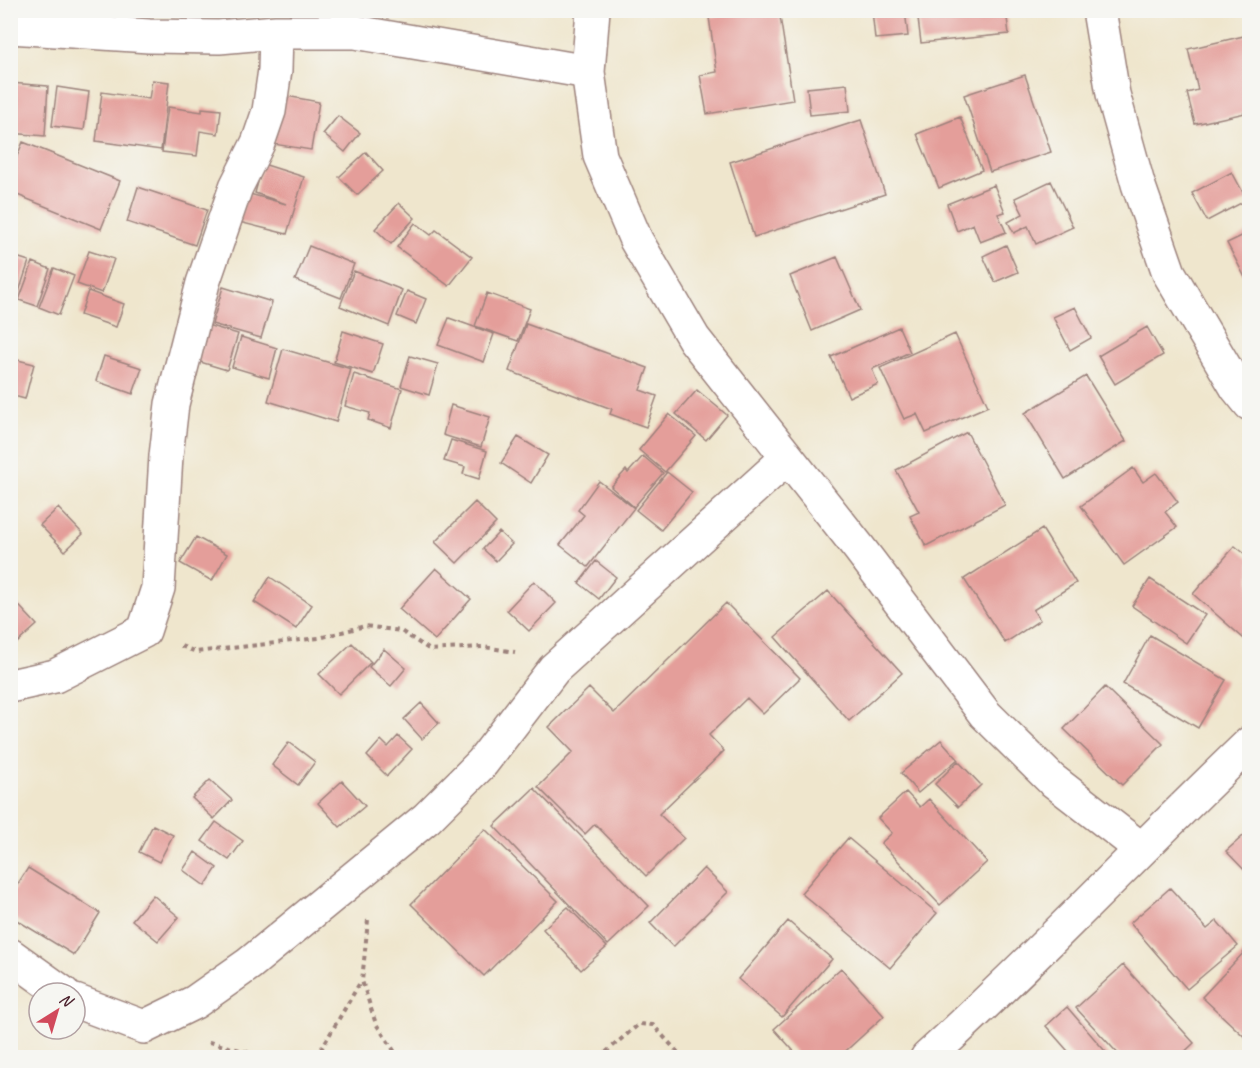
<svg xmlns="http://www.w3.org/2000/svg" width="1260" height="1068" font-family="Caveat,sans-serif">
	<rect width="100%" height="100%" fill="#f6f6f2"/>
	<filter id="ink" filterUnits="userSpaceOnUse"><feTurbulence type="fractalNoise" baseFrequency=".0167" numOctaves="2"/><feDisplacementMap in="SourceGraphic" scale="12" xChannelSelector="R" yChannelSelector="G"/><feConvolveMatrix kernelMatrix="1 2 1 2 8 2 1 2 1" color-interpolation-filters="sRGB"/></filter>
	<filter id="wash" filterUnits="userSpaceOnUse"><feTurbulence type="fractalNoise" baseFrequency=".008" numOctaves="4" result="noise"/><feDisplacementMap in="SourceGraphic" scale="24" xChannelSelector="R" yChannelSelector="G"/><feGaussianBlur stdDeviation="1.35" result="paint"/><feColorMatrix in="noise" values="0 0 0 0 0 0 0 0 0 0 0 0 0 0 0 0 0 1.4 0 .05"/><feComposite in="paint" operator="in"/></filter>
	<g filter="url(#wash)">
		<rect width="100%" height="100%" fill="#efe6cd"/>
		<g id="blocks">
			<!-- building -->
			<path fill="#e49e9a" d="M752,10H779L793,100L707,114L700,75L717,72L709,17Z
				M872,10H905L908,36L875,39Z
				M917,10H1006L1009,34L921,43Z
				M1026,10H1063V12L1027,14Z
				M1248,35L1250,112L1195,124L1187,93L1198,90L1188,49Z
				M1025,75L1051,152L990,172L964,95Z
				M152,80L169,82L161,150L96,141L102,92L149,99Z
				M10,83L48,86L45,136L10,133Z
				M847,84L850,111L810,115L807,88Z
				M57,87L89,92L84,130L52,126Z
				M281,95L319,102L311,150L273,144Z
				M168,107L202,112V108L221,110L218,134L200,131L197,156L162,152Z
				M338,116L360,133L345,152L323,134Z
				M960,117L982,170L939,188L917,134Z
				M861,120L885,194L754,237L730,162Z
				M23,142L120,181L101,229L10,192V173Z
				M366,152L383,171L357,195L339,177Z
				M263,164L304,177L287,234L239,222L246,193L286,204L255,193Z
				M1232,172L1247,200L1207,221L1192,193Z
				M1051,181L1073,227L1036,244L1028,226L1014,233L1008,222L1023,214L1015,198Z
				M994,185L1005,212L998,214L1006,232L980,242L973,224L957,231L947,204Z
				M138,187L207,210L195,245L127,222Z
				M399,203L415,218L391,244L375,229Z
				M415,223L431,235L436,230L472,257L449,286L397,247Z
				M1250,232V287L1227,243Z
				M1006,245L1018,272L995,282L983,256Z
				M309,246L354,264L341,298L295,280Z
				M89,251L114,259L102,293L77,284Z
				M10,255L29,261L16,301L10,299Z
				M837,257L860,310L812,331L790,276Z
				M33,262L50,269L37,306L19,300Z
				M54,268L74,276L59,315L39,307Z
				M354,271L402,290L389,326L340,306Z
				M223,287L272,302L261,338L212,324Z
				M88,291L124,304L116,327L80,315Z
				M407,291L426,299L416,324L397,316Z
				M487,293L530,309L518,341L475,326Z
				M1075,307L1091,338L1070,350L1053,317Z
				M449,318L494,334L484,362L438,345Z
				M526,324L648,368L640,390L657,396L646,427L610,414L612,409L509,371Z
				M207,325L238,334L227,370L197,361Z
				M899,327L910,352L872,369L878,384L849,397L831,357Z
				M1147,327L1163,355L1115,384L1098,356Z
				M343,331L383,344L373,374L334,362Z
				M955,334L988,406L926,433L917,414L904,419L880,368Z
				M241,337L277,348L269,378L232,367Z
				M283,349L351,369L336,422L268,401Z
				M104,356L142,368L133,394L96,381Z
				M410,356L438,364L429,395L401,386Z
				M10,358L34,364L25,399L10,395Z
				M354,374L402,389L391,428L368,420L370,413L345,406Z
				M1086,376L1126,441L1065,479L1025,413Z
				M697,390L727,415L706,440L676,414Z
				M451,405L490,417L481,447L443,435Z
				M669,414L696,436L665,472L639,450Z
				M967,432L1005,505L926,546L910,516L919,512L896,470Z
				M518,437L548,455L531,483L501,463Z
				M451,440L487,451L479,479L463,474L465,467L444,461Z
				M643,456L663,473L634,507L611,487L626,470L628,473Z
				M1133,468L1143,482L1156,473L1178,502L1165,512L1177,527L1124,565L1081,506Z
				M667,472L692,492L661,530L636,510Z
				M599,481L634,508L588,567L560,545L584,515L578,510Z
				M475,502L496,523L457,563L435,542Z
				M58,508L83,534L65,551L40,525Z
				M1042,529L1076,583L1033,610L1040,620L1005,643L964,579Z
				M499,532L512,544L496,561L483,549Z
				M196,537L227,554L212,581L180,563Z
				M1235,546L1250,558V644L1193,594Z
				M596,561L616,577L599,599L579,583Z
				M436,568L471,599L435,640L399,609Z
				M270,577L312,605L296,629L254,602Z
				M1150,579L1205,615L1186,643L1132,606Z
				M534,581L556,603L529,631L507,610Z
				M828,591L902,673L849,721L775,637Z
				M10,596L37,625L10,649Z
				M726,603L800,678L763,714L747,698L709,735L724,751L659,814L684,838L646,876L595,824L585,834L538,787L573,752L549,727L589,688L614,713Z
				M1150,635L1226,680L1198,728L1123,684Z
				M352,643L371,662L339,694L319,674Z
				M384,649L406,668L391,686L369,667Z
				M1105,687L1163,744L1122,785L1064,729Z
				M421,703L439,723L422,739L404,719Z
				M398,736L412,749L387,776L367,756L381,740L388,747Z
				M941,740L958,759L918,793L901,773Z
				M289,742L315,762L298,785L272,765Z
				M958,761L981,785L958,807L935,784Z
				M210,780L232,800L214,819L192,798Z
				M342,781L365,806L340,827L318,803Z
				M534,788L649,906L608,945L494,826Z
				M906,792L920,807L929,799L987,862L940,905L881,843L892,833L878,818Z
				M216,822L243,841L229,860L202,841Z
				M153,825L173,835L159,862L139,852Z
				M485,829L558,901L484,976L411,904Z
				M1250,830V876L1226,851Z
				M848,838L937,913L890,968L801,893Z
				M195,852L217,868L205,886L183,870Z
				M28,868L100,913L74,955L10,916V896Z
				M704,868L728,892L673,947L650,923Z
				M1170,888L1207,929L1217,921L1238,946L1187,989L1130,923Z
				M153,895L179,917L158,941L132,920Z
				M568,907L607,947L581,970L543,929Z
				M788,921L832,959L782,1017L738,979Z
				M1247,949L1250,952V1042L1202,997Z
				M1123,965L1194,1043L1178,1058H1122L1076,1008Z
				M841,968L884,1016L838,1058H800L774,1029Z
				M1067,1007L1111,1058H1074L1046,1026Z"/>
		</g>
	</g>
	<g filter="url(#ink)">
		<use href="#blocks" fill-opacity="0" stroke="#9c827c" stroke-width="1.5"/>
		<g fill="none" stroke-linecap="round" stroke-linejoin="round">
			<defs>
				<path id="minor" d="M593,10L588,72L600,156L636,240L694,339L859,548L985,714L1051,779L1140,848
					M1099,10L1113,94L1138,184L1169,273L1237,388L1250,404
					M10,27L149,36L219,37L276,32H355L588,72
					M10,686L55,676L144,631L158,588L166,456L172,404L203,283L236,187L258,143L269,111L275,70L276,32
					M10,955L63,993
					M75,1001L144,1027L195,1002L249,964L427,818L482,763L554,669L787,458
					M927,1058C1038,957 1141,847 1250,743"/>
			</defs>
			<!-- minor casing -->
			<use href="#minor" stroke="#9c827c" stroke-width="36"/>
			<!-- path -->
			<path stroke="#9c827c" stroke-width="4" stroke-dasharray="4.5 4.5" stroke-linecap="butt" d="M181,646L196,652L319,638L365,626L401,631L430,650L484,647L515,652
				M368,920L362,981L376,1024L399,1058
				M209,1042L271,1058
				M316,1058L361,981
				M599,1058L639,1024L653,1025L683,1058"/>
			<!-- minor -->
			<use href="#minor" stroke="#fff" stroke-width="33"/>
		</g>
	</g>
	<!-- margin -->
	<rect width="1260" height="1068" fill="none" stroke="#f6f6f2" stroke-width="36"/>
	<!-- north arrow -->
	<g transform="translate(57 1011) rotate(37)"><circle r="28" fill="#f6f6f2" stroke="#b1a0a2" stroke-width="1.5"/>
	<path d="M0-4.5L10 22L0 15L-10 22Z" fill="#d1495b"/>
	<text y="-9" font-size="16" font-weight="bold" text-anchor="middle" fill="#4a1f2b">N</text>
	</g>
</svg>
